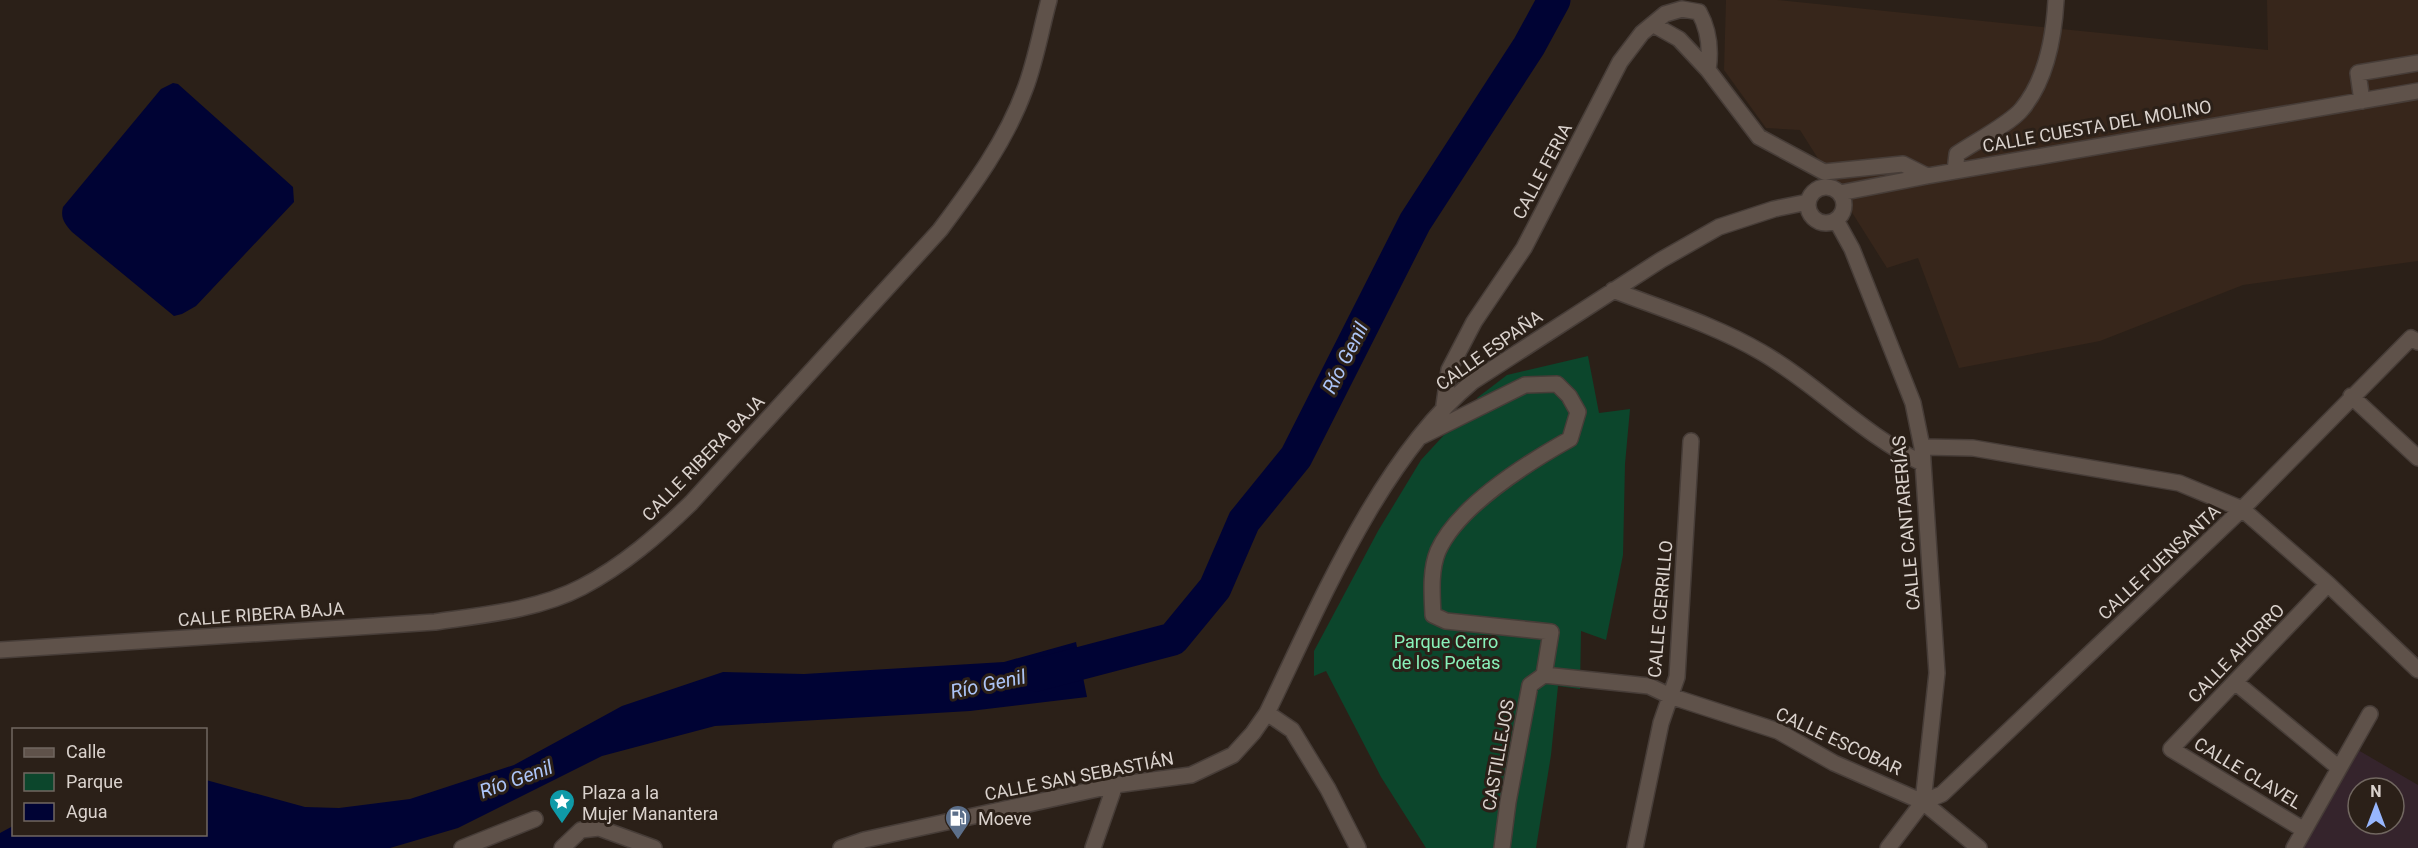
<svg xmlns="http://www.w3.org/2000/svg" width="2418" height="848" font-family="Roboto,sans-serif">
	<rect width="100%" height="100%" fill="#2b2018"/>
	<!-- built -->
	<path fill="#37261b" d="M1726,0H1777L2268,50L2267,0H2418V261L2243,285L2100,341L1959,368L1918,258L1887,268L1800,130L1766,128L1724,70Z"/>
	<!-- education -->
	<path fill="#35242c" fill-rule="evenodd" d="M2358,750L2418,785V848H2302ZM2358,788H2394V824H2358Z"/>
	<!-- green -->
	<path fill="#0c462c" d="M1588,356L1599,413L1630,409L1625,464L1623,555L1606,640L1581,631L1580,689L1558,686L1551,755L1536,848H1426L1381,777L1326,671L1314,676V651L1378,531L1421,460L1444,435L1484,413L1477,398L1507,375Z"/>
	<!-- water -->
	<path fill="#000334" d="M173,83L178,84L293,187L294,202L196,306L182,314L174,316L72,232C65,224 60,218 63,207L161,89Z
		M1076,642L1087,697L970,711L715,726L602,756L458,828L390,848H0V833L13,826L14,834H206V780L305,807L339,808L410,799L514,765L622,706L723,672L804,674L1004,662Z"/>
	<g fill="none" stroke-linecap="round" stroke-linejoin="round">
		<!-- river -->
		<path stroke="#000334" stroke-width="33" d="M1036,675L1173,639L1215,588L1244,521L1296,457L1415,222L1529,46L1554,0"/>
		<defs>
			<path id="minor" d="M1699,12C1709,30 1711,50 1708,70
				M1654,25L1679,39L1708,70L1759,137L1824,172L1903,164L1927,176
				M2362,101L2358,73L2418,63
				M1955,171L1957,154C1973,143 2011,123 2022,109C2046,80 2054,37 2056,0
				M1808 205a18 18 0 1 1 36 0a18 18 0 1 1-36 0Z
				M1840,193L1927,176L2418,91
				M1836,220L1852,249L1913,403L1922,447L1937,673L1923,802L1888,848
				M1613,290C1662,309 1715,325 1761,352C1818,385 1863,435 1922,463
				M2351,396L2418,458
				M1444,405L1449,370L1474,322L1524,248L1620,62L1642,33L1665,14L1682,9L1699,12
				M1422,436L1525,385L1557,384L1569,396L1578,412L1570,439C1529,462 1458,506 1438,551C1430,570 1432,594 1433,615L1446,621L1551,632L1544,675
				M1922,447L1973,448L2179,483L2242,509L2328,584L2418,670
				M0,650L435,622C483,615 538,610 582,587C624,565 658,535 691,503L940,230C973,186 1006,141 1025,89C1036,60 1041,29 1049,0
				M1544,675L1649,686L1670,696L1778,731L1834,763L1923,802L1979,848
				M2235,682L2339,768
				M1267,713L1292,730L1328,789L1358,848
				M1923,802L1942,794L2242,509L2411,338L2418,342
				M2304,830L2171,749L2328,584
				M462,848L535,819
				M562,848L581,830L599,828L654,848
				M841,848L864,840L1115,785L1191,775L1233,755L1253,733L1267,713C1320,604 1379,460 1472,382L1661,260L1719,227L1774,209L1808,202
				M1093,848L1115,785
				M1502,848L1508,802L1530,685L1544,675
				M1635,848L1661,723L1677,677L1691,441
				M2294,848L2370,714"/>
		</defs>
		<!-- minor casing -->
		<use href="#minor" stroke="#473d38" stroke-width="18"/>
		<!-- minor -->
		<use href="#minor" stroke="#5f524a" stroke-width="15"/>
	</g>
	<!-- icons -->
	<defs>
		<symbol id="sight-pin" viewBox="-11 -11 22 30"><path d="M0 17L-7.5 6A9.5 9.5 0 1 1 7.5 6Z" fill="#0f9aa8" stroke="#2b2018"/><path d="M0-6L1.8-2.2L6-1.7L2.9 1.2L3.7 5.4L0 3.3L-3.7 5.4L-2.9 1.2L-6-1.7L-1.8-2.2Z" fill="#fff"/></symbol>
		<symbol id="fuel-pin" viewBox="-11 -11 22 30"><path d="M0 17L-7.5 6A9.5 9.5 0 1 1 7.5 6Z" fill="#5c6f8a" stroke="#2b2018"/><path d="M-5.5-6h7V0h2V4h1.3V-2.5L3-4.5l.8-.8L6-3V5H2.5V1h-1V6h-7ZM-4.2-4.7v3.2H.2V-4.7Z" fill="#fff"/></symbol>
	</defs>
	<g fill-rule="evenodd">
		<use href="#sight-pin" x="547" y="787" width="30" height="40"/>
		<use href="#fuel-pin" x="943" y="803" width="30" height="40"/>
	</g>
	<g text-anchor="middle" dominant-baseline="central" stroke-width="6" stroke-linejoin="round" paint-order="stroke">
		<!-- street labels -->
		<g font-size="18" fill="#dad2cd" stroke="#2b2018">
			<text transform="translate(2097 126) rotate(-10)">CALLE CUESTA DEL MOLINO</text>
			<text transform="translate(1542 171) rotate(-62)">CALLE FERIA</text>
			<text transform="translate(1489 350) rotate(-35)">CALLE ESPAÑA</text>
			<text transform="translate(703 458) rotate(-46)">CALLE RIBERA BAJA</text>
			<text transform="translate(1906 523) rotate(-95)">CALLE CANTARERÍAS</text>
			<text transform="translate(2159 562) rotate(-43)">CALLE FUENSANTA</text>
			<text transform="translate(1660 609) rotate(-85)">CALLE CERRILLO</text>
			<text transform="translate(261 614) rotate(-4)">CALLE RIBERA BAJA</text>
			<text transform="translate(2236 653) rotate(-46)">CALLE AHORRO</text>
			<text transform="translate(1839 741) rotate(25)">CALLE ESCOBAR</text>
			<text transform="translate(1498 755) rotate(-80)">CASTILLEJOS</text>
			<text transform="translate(2248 773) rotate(31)">CALLE CLAVEL</text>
			<text transform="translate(1079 776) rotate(-11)">CALLE SAN SEBASTIÁN</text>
		</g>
		<!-- park labels -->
		<g font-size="18" fill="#89f1b9" stroke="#2b2018">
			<text x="1446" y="641">Parque Cerro<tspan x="1446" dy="21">de los Poetas</tspan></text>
		</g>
		<!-- poi labels -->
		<g font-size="18" fill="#dad2cd" stroke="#2b2018" text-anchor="start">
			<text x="582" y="792">Plaza a la<tspan x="582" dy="21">Mujer Manantera</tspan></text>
			<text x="978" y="818">Moeve</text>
		</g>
		<!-- water labels -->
		<g font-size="20" font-style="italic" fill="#adc5f7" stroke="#2b2018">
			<text transform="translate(1345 358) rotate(-63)">Río Genil</text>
			<text transform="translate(988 684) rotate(-12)">Río Genil</text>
			<text transform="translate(516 779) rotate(-20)">Río Genil</text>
		</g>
	</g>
	<!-- legend -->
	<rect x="12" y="728" width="195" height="108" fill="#2b2018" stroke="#716760" stroke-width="1.5"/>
	<rect x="24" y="748" width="30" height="9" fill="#5f524a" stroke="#716760" stroke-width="1.5"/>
	<text x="66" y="758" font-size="18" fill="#dad2cd">Calle</text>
	<rect x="24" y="773" width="30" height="18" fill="#0c462c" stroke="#716760" stroke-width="1.5"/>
	<text x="66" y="788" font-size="18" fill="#dad2cd">Parque</text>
	<rect x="24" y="803" width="30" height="18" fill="#000334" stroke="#716760" stroke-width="1.5"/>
	<text x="66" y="818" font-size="18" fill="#dad2cd">Agua</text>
	<!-- north arrow -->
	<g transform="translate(2376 806)"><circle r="28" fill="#2b2018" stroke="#716760" stroke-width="1.5"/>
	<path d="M0-4.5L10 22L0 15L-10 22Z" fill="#97b6fd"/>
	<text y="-9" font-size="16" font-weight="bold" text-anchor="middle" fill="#dad2cd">N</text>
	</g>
</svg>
